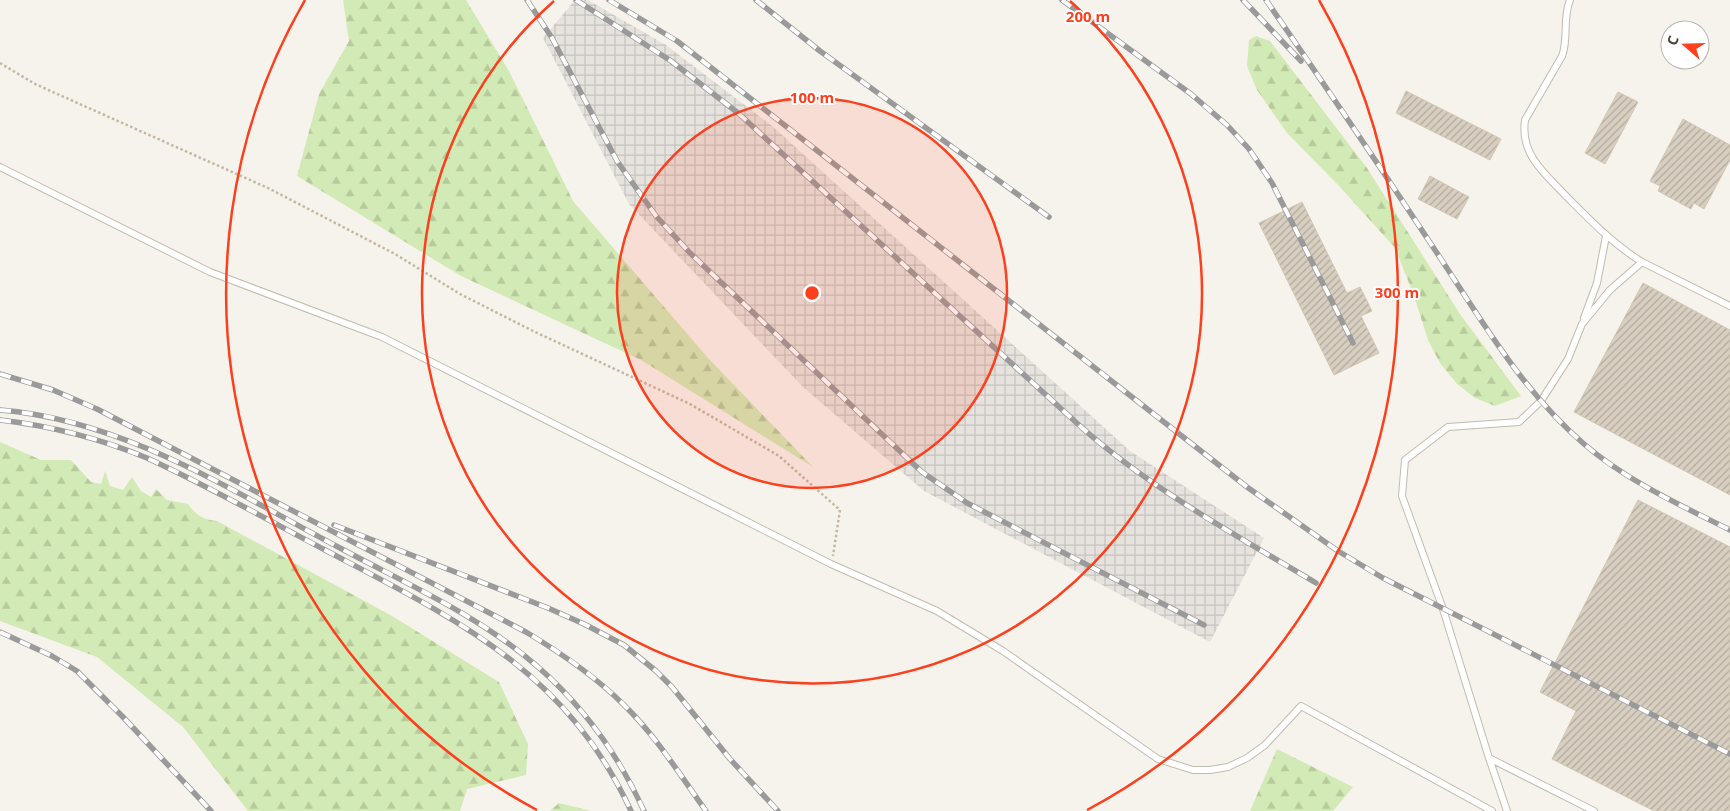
<svg xmlns="http://www.w3.org/2000/svg" width="1730" height="811" font-family="'Noto Sans',sans-serif">
	<defs>
		<pattern id="industrial-grid" width="8" height="8" patternUnits="userSpaceOnUse" patternTransform="scale(1.25)"><rect width="8" height="8" fill="#e6e2dd"/><path d="M0 4h8M4 0v8" fill="none" stroke="#c7c3be"/></pattern>
		<pattern id="forest-firs" width="22" height="20" patternUnits="userSpaceOnUse" patternTransform="scale(1.25)"><rect width="22" height="20" fill="#d2eab5"/><path d="M5 1l3.5 6h-7zM16 11l3.5 6h-7z" fill="#b6ca9c"/></pattern>
		<pattern id="building-hatch" width="6" height="6" patternUnits="userSpaceOnUse" patternTransform="scale(1.25)"><rect width="6" height="6" fill="#d8cfc1"/><path d="M-1 1l2-2M0 6l6-6M5 7l2-2" fill="none" stroke="#b1aa9e"/></pattern>
	</defs>
	<rect width="100%" height="100%" fill="#f6f3ec"/>
	<!-- industrial -->
	<path fill="url(#industrial-grid)" d="M575,0H588L666,45L771,125L1130,451L1264,538L1210,642L924,491L803,387L629,204L543,38Z"/>
	<!-- forest -->
	<path fill="url(#forest-firs)" d="M343,0H466L509,71L573,201L708,358L813,467L641,360L461,276L297,176L319,94L349,41Z
		M1256,36L1270,41L1367,168L1460,314L1521,396L1495,406L1475,398L1457,384L1440,363L1428,340L1413,293L1395,248L1340,187L1287,133L1257,90L1247,66L1249,40Z
		M0,442L41,460H71L91,482L101,484L105,471L110,486L123,490L132,477L141,491L151,497L156,489L167,500L188,504C196,515 203,520 217,521L392,616L499,682L528,744L526,775L467,789L460,811H248L183,727L97,657L0,621Z
		M1277,749L1353,787L1333,811H1250Z
		M559,803L591,811H550Z"/>
	<!-- building -->
	<path fill="url(#building-hatch)" stroke="#d3c7b4" d="M1406,91L1501,139L1490,160L1396,113Z
		M1618,92L1638,102L1605,164L1585,153Z
		M1683,119L1730,145V160L1704,209L1694,203L1691,209L1658,191L1660,186L1650,181Z
		M1430,176L1469,197L1457,219L1418,199Z
		M1302,202L1347,293L1360,287L1372,311L1361,316L1379,353L1334,375L1259,223Z
		M1643,283L1730,330V495L1574,412Z
		M1638,500L1730,547V811H1654L1552,759L1576,711L1540,692Z"/>
	<g fill="none" stroke-linecap="round" stroke-linejoin="round">
		<defs>
			<path id="lane" d="M1570,0C1562,19 1569,38 1562,56L1525,120C1523,134 1526,148 1534,160C1543,174 1556,185 1567,197C1591,221 1613,244 1642,262
				M0,167L210,272L382,337L831,564L937,611L1003,651L1158,759L1193,770H1210L1228,767L1247,758L1265,745L1301,706L1492,811
				M1584,318L1597,283L1606,236
				M1489,758L1507,811
				M1594,811L1489,758L1443,609L1402,496L1405,460L1448,427L1519,422L1541,401L1568,359L1582,324L1610,290L1642,262L1730,306"/>
		</defs>
		<!-- lane casing -->
		<use href="#lane" stroke="#c2bbae" stroke-width="8"/>
		<!-- path -->
		<path stroke="#c4b79f" stroke-width="2.5" stroke-dasharray="2.5 2.5" stroke-linecap="butt" d="M0,63L35,84L268,188L395,254L460,294L533,331L690,404L779,456L840,510L833,556"/>
		<!-- lane -->
		<use href="#lane" stroke="#fff" stroke-width="6"/>
		<defs>
			<path id="rail" d="M527,0L552,38L617,161L656,216L690,253L906,457L922,472L967,503L1204,625
				M576,0L671,61L738,113L1080,426C1151,489 1234,534 1316,583
				M609,0L677,41L1247,487L1338,551L1383,578L1730,754
				M756,0L820,51L1049,217
				M1062,0L1191,94L1227,125L1249,149L1272,183L1353,343
				M1243,0L1301,61
				M1266,0C1322,81 1377,162 1431,244C1478,314 1519,388 1584,444C1627,481 1680,505 1730,530
				M0,374L53,390L97,409L526,632C561,653 595,676 624,705C656,736 680,775 706,811
				M0,410C124,420 232,491 340,548C407,584 480,616 538,667C584,707 619,756 644,811
				M0,420C51,426 99,438 147,458C208,486 266,519 325,550C454,618 566,670 631,811
				M334,525L548,608L584,624L624,645L656,671L672,687L730,759L778,811
				M0,632L52,656L77,671L123,717L211,811"/>
		</defs>
		<!-- rail casing -->
		<use href="#rail" stroke="#9a9a9a" stroke-width="5.5"/>
		<!-- rail -->
		<use href="#rail" stroke="#fff" stroke-width="4" stroke-dasharray="11" stroke-linecap="butt"/>
	</g>
	<!-- distance rings -->
	<circle cx="812" cy="293" r="195" fill="#fc3f1d" fill-opacity=".12"/>
	<g fill="none" stroke="#fc3f1d" stroke-width="2.5">
		<circle cx="812" cy="293" r="195"/>
		<path d="M1070 1A390 390 0 1 1 554 1"/>
		<path d="M537 810A585 585 0 0 1 305 0M1319 0A585 585 0 0 1 1087 810"/>
	</g>
	<circle cx="812" cy="293" r="8" fill="#fc3f1d" stroke="#fff" stroke-width="2.5"/>
	<g font-size="15" text-anchor="middle" font-weight="bold" fill="#fc3f1d" stroke="#fff" stroke-width="4" stroke-linejoin="round" paint-order="stroke">
		<text x="1088" y="22">200 m</text>
		<text x="812" y="103">100 m</text>
		<text x="1397" y="298">300 m</text>
	</g>
	<!-- north arrow -->
	<g transform="translate(1685 45) rotate(290)"><circle r="24" fill="#ffffff" stroke="#b7b4b0"/>
	<path d="M0-4L9 19L0 12L-9 19Z" fill="#fc3f1d"/>
	<text y="-8" font-size="14" font-weight="bold" text-anchor="middle" fill="#4b4439">С</text>
	</g>
</svg>
